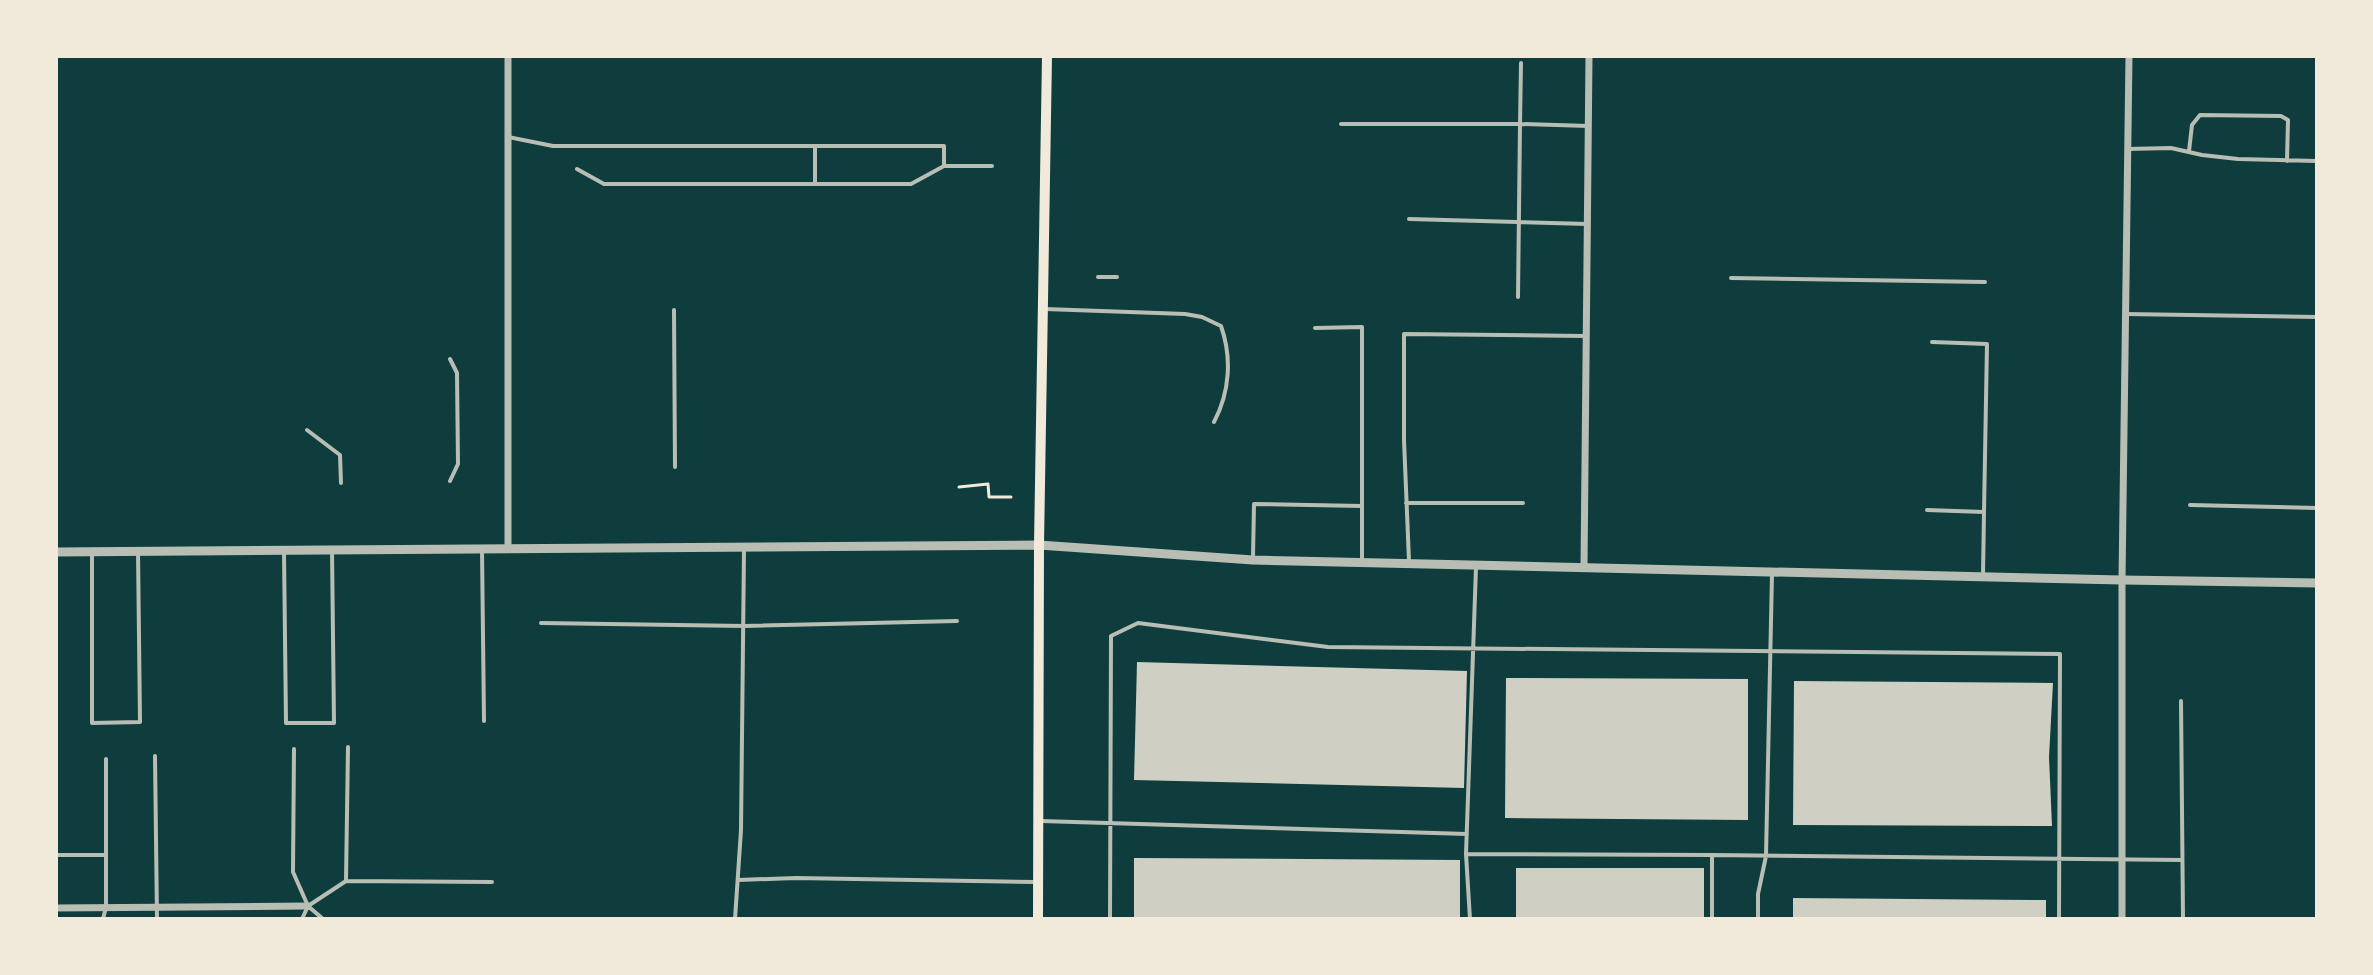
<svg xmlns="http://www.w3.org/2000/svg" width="2373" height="975" font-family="Poppins,sans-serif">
	<rect width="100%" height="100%" fill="#0f3d3e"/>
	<!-- building -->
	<path fill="#cfcfc3" d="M1137,662L1467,671L1464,788L1134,780Z
		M1506,678L1748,679V820L1505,818Z
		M1794,681L2053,683L2049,757L2052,826L1793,825Z
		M1134,858L1460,860V919H1134Z
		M1516,868H1704V919H1516Z
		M1793,898L2046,900V919H1793Z"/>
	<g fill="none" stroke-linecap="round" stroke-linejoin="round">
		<!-- path -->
		<path stroke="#f1e9da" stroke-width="3" d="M959,487L988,484L989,497H1011"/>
		<!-- service -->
		<path stroke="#b8beb3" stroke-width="4" d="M1341,124H1520L1521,63
			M508,137L553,146H944V166
			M2127,149L2171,148L2202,155L2238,159L2317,161
			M2189,151L2192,125L2200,115L2281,116L2288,120L2287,161
			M577,169L604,184H911L944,166H992
			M815,184V147
			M1409,219L1588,224
			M1098,277H1117
			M1731,278L1985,282
			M1518,297L1520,124L1589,126
			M1045,309L1185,314L1202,317L1221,326C1232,357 1230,392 1214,422
			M674,310L675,467
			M2125,314L2317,317
			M1315,328L1362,327V560
			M1932,342L1987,344L1984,512
			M307,430L340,455L341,483
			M450,481L458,464L457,373L450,359
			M1406,503H1523
			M2190,505L2317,508
			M1927,510L1984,512L1983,575
			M482,550L484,721
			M284,553L286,723H334L332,550
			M92,554V723L140,722L138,551
			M1253,557L1254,504L1362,506
			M1409,561L1404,440V334L1584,336
			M541,623L745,626L957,621
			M2181,701L2183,919
			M348,747L346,881L492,882
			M294,749L293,872L308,906L323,919
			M155,756L157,919
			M1041,821L1467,834
			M1466,854L1712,855
			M56,855H106
			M738,880L796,878L1035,882
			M103,919L106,907V759
			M302,919L308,906L346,881
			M735,919L741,830L744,550
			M1110,919L1111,636L1138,623L1328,647L2060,654L2059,919
			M1470,919L1466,854L1476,567
			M1712,919V855L2182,860
			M1758,919V894L1766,856L1772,574"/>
		<!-- minor -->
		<path stroke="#b8beb3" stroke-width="7" d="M508,549V56
			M1584,567L1589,56
			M56,908L308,906
			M2122,919V580L2129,56"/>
		<!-- tertiary -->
		<path stroke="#b8beb3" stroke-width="9" d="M56,552L1039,545L1253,560L2122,580L2317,583"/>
		<!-- secondary -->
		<path stroke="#f1e9da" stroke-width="10" d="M1038,919L1039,545L1047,56"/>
	</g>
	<!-- border -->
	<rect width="2373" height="975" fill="none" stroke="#f1e9da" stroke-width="116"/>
</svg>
